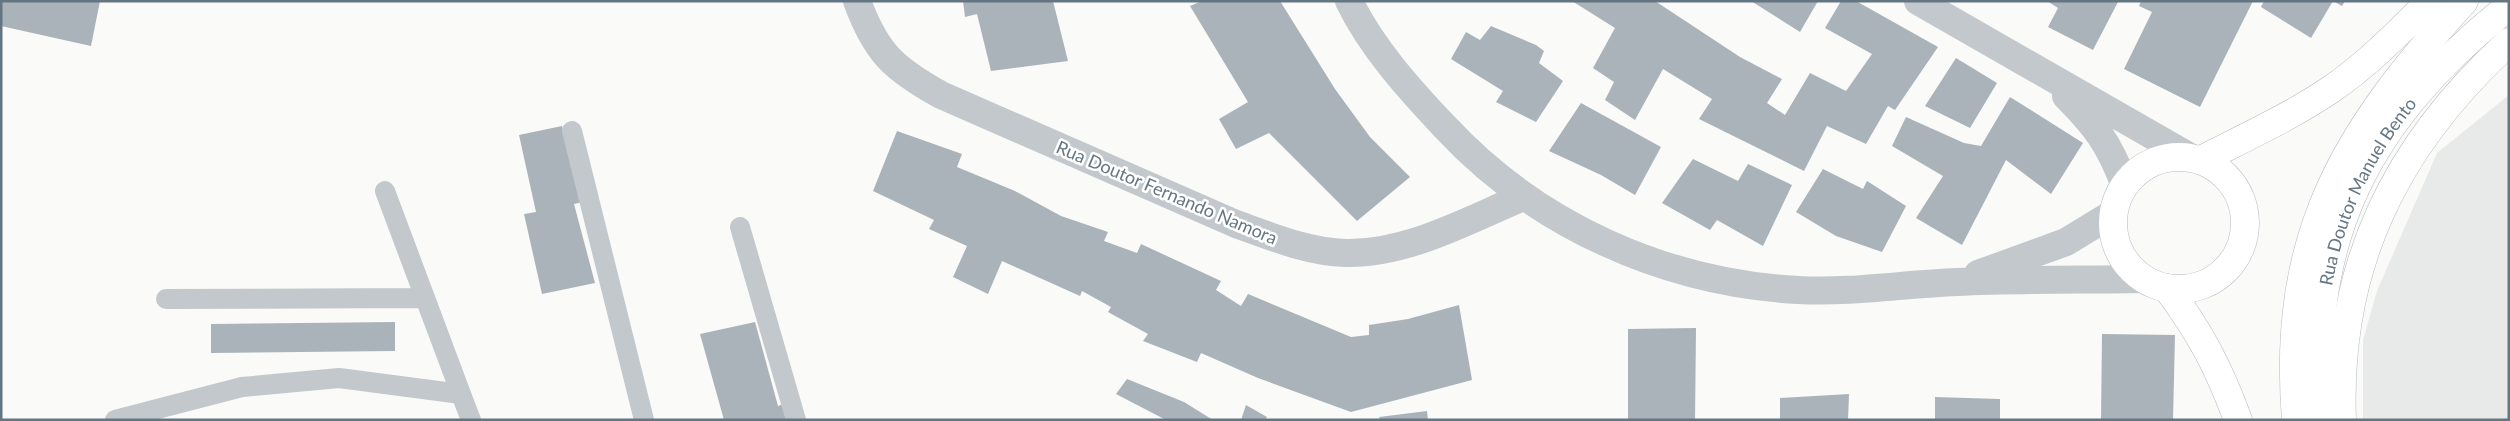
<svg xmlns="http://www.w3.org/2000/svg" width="2510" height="421" font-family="Lato,sans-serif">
	<rect width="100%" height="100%" fill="#fafaf8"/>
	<!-- built -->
	<path fill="#e8e9e9" d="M2509,95V420H2363V340L2377,291L2437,153Z"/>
	<!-- building -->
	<path fill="#aab3b9" d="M1,1H100L91,46L1,26Z
		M963,1H1053L1068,61L991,71L977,14L965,17Z
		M1202,1H1280L1335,89L1370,137L1410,177L1357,221L1269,133L1236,149L1219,119L1248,102L1190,6Z
		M1572,1H1655L1740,57L1782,79L1767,103L1785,115L1810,73L1846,91L1872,54L1825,28L1841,1H1856L1938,47L1895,110L1888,106L1866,144L1827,126L1804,171L1699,119L1712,99L1663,69L1635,120L1605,100L1614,82L1593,68L1615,28Z
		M1751,1H1818L1800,32Z
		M2047,1H2117L2118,2L2093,50L2048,27L2058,8Z
		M2141,1H2253L2200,107L2124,69L2152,12L2139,6Z
		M2264,1H2345L2342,6L2333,1L2311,38L2261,7Z
		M1491,26L1536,45L1544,51L1539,63L1563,81L1536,122L1496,102L1503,91L1451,59L1466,32L1480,40Z
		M1956,58L1997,83L1970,128L1925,106Z
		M2010,97L2083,143L2051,194L2006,160L1962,245L1916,218L1943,176L1892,146L1906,117L1964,143L1981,146Z
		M1581,103L1661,147L1635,195L1601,175L1549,151Z
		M562,126L583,202L574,204L595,283L542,294L524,214L536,212L519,135Z
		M897,131L962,154L957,167L1015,191L1061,216L1108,232L1104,241L1137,253L1141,244L1221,281L1216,290L1241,306L1248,294L1351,337L1369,335V325L1408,319L1459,305L1472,380L1351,412L1258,378L1201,353L1197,362L1143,341L1148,334L1108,312L1111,307L1082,291L1080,296L1002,261L988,294L953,277L967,246L929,229L934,220L873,191Z
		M1693,159L1738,181L1748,164L1792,185L1763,246L1717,220L1710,230L1662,203Z
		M1823,169L1863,189L1867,181L1906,206L1882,252L1836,236L1796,212Z
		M395,322V351L211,353V324Z
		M755,322L778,406L783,404L787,420H724L700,334Z
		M1696,328L1695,420H1628V329Z
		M2102,334L2175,335L2173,420H2101Z
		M1127,379L1184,402L1213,420H1166L1116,394Z
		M1849,394L1848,420H1780V398Z
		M1935,397L2000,399V420H1935Z
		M1246,405L1267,417L1265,420H1241Z
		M1427,411L1428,420H1380L1379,417Z"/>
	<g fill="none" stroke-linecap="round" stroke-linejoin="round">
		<defs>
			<g id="secondary">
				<circle cx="2179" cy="223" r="66"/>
				<path d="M2201,160C2244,138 2290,117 2330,90C2367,65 2398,33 2430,1"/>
				<path d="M2167,288C2200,332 2219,368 2238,420"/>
				<path d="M2296,420C2281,235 2344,133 2464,1"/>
				<path id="s1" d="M2321,420C2305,237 2368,119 2509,6"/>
				<path d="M2342,420C2336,265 2396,145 2509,42"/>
			</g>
		</defs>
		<!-- secondary casing -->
		<use href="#secondary" stroke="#b3babf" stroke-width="29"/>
		<!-- lane -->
		<path stroke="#c3c8cc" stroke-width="20" d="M572,131L644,420
			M385,191L461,394
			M740,227L796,420
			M166,299L425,298
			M115,420L242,387L339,378L461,394L471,420"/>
		<!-- street -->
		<path stroke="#c3c8cc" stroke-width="28" d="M857,1C876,53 894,69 941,95L1236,224C1272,237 1309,252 1346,253C1408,254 1468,220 1523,197
			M1349,1C1372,48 1409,89 1445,127C1536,225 1665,283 1798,290C1851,293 1904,284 1957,282C2018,279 2081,280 2142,279
			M1918,1L2190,157
			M2066,96C2096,126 2109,144 2124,183
			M1978,274L2066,242L2112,214"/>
		<!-- secondary -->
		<use href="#secondary" stroke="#fff" stroke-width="28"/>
	</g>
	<g text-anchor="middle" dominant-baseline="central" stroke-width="5" stroke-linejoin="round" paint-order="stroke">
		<!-- street labels -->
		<g font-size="18" fill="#657683" stroke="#fff">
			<text transform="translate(1167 192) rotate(23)">Rua Doutor Fernando Namora</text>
			<text stroke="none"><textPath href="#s1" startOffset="239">Rua Doutor Manuel Bento</textPath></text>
		</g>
	</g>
	<!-- border -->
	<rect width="2510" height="421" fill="none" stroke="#657683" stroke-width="5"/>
</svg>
